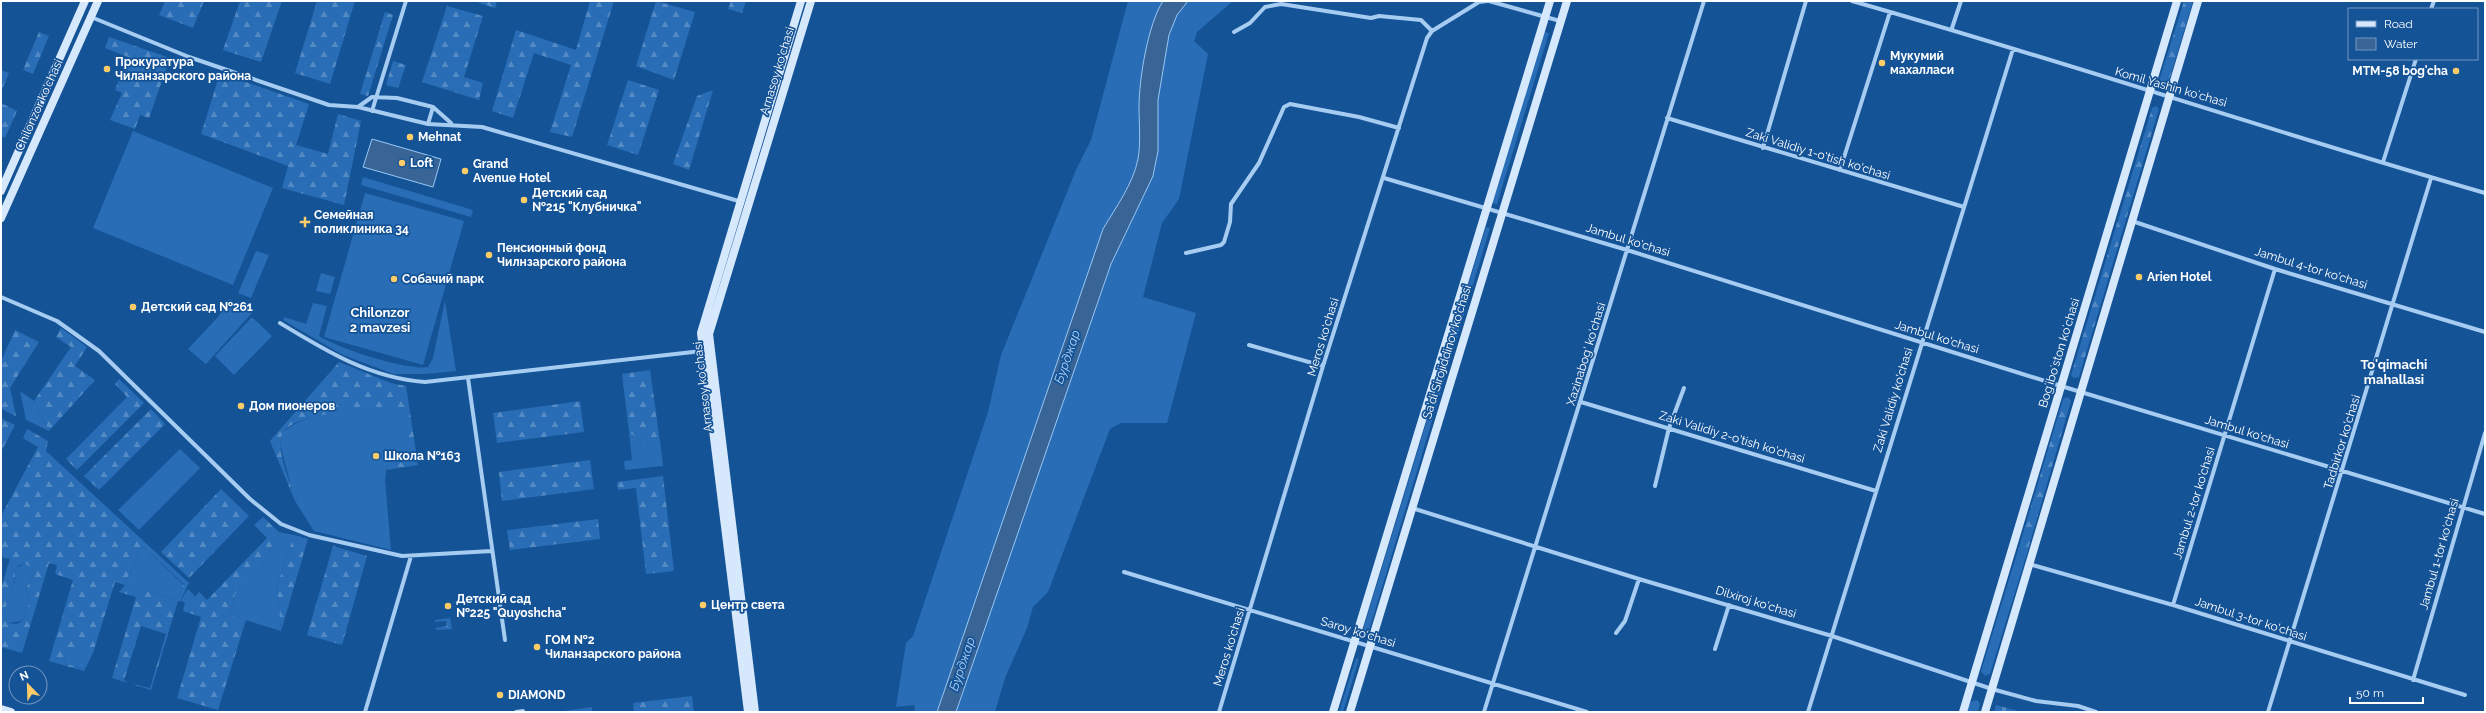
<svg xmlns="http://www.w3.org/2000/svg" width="2486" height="713" font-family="Raleway,sans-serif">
	<defs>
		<pattern id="forest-firs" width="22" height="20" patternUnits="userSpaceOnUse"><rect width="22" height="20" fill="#286db5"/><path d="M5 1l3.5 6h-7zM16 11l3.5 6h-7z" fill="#538ac4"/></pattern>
		<pattern id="cemetery-stones" width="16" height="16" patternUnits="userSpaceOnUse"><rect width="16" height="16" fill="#286db5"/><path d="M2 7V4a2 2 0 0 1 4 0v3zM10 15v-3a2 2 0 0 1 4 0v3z" fill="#538ac4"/></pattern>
	</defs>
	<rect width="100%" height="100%" fill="#155397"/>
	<!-- grass -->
	<path fill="#286db5" d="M1128,1H1233L1197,32L1194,41L1208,54L1179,199L1162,223L1143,297L1196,313L1167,423H1121L1110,429L1048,592L1033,607L1027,628L1005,678L995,712H915L914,705L896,707L906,643L913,636L988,412L1001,355L1076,170L1091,140Z
		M1544,32L1549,33L1497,204L1492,203Z
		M133,131L273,188L233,285L93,228Z
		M363,177L473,210L471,217L361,185Z
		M365,193L464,221L423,365L324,337Z
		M1486,227L1490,228L1368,634L1362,633Z
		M256,251L269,255L251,298L238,293Z
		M321,273L335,277L330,294L316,291Z
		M229,299L252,313L206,364L188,349L218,317Z
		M445,301L456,371L426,374H393L341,354L283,320L284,317L306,324L313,303L327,306L319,336C337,348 408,371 428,367L433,358Z
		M252,317L272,336L234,375L215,356Z
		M20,391L34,401L49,431L26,420Z
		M379,408H405L414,461L387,466L385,479L391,550L314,531L295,501L300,495L292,490L280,444L283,432C309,411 347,411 379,408Z
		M629,432L662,456L663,466L625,470L624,461L632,460Z
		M180,449L200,468L139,530L118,510Z
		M279,532L294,535L277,586L281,631L229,615L235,594L261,568Z
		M142,546L184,585L177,600L125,585Z
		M2018,550L2025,560L1990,674L1985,676L1981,671Z
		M24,564L30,566L34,572L25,591L30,602L23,621L8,623C0,612 10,596 14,584C16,579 14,574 16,568Z
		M188,589L196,597L180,601Z
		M76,646L90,650L84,669L64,663L68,651Z
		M1356,658L1359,659L1343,712H1339Z"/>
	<!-- forest -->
	<path fill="url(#forest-firs)" fill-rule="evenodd" d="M165,1H204L193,28L159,15Z
		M240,1H282L261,62L223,50Z
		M317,1H355L330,84L295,73Z
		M474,1H497L495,8Z
		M590,1H614L572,137L550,132L571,65L534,53L513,118L492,111L516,30L576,50Z
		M656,1L695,12L674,80L636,66Z
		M731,1H746L742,13L728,9Z
		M2184,1H2193L2168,84L2163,85L2159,81Z
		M447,6L483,16L464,77L483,83L479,100L422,82Z
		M385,12L393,15L368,96L360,94Z
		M39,32L49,36L33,74L23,70Z
		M109,37L170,58L149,118L140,115L135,129L110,120L122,93L115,90L128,57L105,48Z
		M393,61L406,65L398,88L386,85Z
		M1,70L9,73L1,92Z
		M220,73L309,104L296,145L328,154L338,114L361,121L344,205L282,188L288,166L201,134Z
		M628,80L659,90L638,155L607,145Z
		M713,90L689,170L673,164L697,96Z
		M1,103L17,111L5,138L1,136Z
		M2156,106L2159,109L2079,377L2074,378L2071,375L2152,108Z
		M61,328L87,347L75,366L95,380L49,431L34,401L71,347L56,337Z
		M15,330L39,342L10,388L16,416L1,409V361Z
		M339,362L391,383L406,386L418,465L387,470V465L413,461L404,408C381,408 295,411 283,433C275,448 288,475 292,490L300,495L295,501L270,441Z
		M650,370L662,456L629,432L622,374Z
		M119,379L144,403L77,470L66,459L127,397L115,384Z
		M2068,397L2071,401L2025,560L2018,550L2063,399Z
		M580,401L584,432L497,443L493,413Z
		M151,409L165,424L99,490L84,476Z
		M1,418L15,425L1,452Z
		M27,429L48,441L46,451L189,583L180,601L195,597L199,592L207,600L267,538L254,525L263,517L279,532L261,568L235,594L229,615L246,620L218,710L177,698L201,617L183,611L185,602L178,601L151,690L132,684L150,688L166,634L141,626L124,680L128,683L112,678L136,597L119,592L125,585L115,582L93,653L84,671L49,661L73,580L55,574L57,565L49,563L22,653L1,647V588L10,559L1,557V516L38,447L23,438ZM142,546L184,584L177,600L125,585ZM25,564L31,567L34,572L25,591L30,602L23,621L16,624L8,623C0,611 11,596 14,583C16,576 13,571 19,565ZM76,646L89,650L84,669L64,663L68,651L74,652Z
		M590,460L594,489L502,501L499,472Z
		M663,476L674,571L646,574L636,488L618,490L617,482Z
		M221,489L249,516L189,578L161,552Z
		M598,519L600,539L510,550L507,530Z
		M294,535L308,539L281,631L277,586Z
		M333,546L367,556L342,645L307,635Z
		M450,618L452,629L436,630V628L447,626L446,621L435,622V620Z
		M692,696L694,712H634L633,703Z
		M1977,700L1980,704L1978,712H1967L1970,702Z
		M592,707V712H557Z"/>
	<!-- cemetery -->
	<path fill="url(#cemetery-stones)" d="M1996,705L2022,712H1994Z"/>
	<!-- water -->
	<path fill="#386596" stroke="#99c7f5" d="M1163,1H1188L1177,15L1169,35L1158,100V151L1153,176L1111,264L956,712H937L1103,229C1116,207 1133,184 1138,159C1141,142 1139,124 1139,107C1139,79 1148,24 1163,1Z
		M372,139L441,159L433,187L363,167Z"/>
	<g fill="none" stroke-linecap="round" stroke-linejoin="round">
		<!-- street -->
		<path stroke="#a6ccf2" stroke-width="4" d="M1489,1L1560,21
			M1852,1C2064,61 2273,132 2485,193
			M2431,9L2434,1
			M91,17L189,57L329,105L358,107L428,124L482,127L742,202
			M1952,28L1961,1
			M1234,32L1250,23L1265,7L1281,4L1371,18L1379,16L1421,20L1432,31
			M358,107L372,97L397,98L433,107L451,123
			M372,111L406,1
			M1667,118L1964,207
			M428,124L433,107
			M1763,148L1806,1
			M2383,162L2416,59
			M1840,170L1890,12
			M1384,178L1627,250L2061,386L2485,514
			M2132,221L2275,269L2485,332
			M1186,253L1221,245L1224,242L1230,222L1231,204L1259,163L1284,107L1290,104L1359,117L1399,128
			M1,297L57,321L99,351L250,499L281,524L309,535L402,556L492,551
			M280,323C326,351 370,378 425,382L702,351
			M1249,345L1323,366
			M468,378L505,640
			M1581,402L1876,491
			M1655,486L1669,428L1684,388
			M1412,508L1639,579L1832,636L1992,689L2036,701L2078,706L2096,712
			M2029,564L2173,605L2465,695
			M1124,572L1587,712
			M2173,605L2275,269
			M1616,633L1625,621L1639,579
			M1715,649L1729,605
			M2413,680L2485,433
			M365,712L411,556
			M516,712L523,711
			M1219,712L1323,366L1427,38L1432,31L1479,2L1487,1
			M1484,712L1704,1
			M1808,712L2013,49
			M2268,712L2431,178"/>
		<!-- secondary -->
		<path stroke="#d5e8fc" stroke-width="8" d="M1,191L85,1
			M1,218L98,1
			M1,709L11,712
			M748,712L701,333L801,1
			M755,712L709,334L811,1
			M1333,712L1550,1
			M1350,712L1567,1
			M1963,712L2177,1
			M1985,712L2198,1"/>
	</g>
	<!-- markers -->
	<g fill="#ffcd67" stroke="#155397" stroke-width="1.5">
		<circle cx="1882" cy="63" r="4"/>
		<circle cx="107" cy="69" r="4"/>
		<circle cx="2456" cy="71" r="4"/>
		<circle cx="410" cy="137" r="4"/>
		<circle cx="402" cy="163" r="4"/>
		<circle cx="465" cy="171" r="4"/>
		<circle cx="524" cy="200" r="4"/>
		<path d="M303 216h4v4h4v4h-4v4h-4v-4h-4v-4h4z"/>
		<circle cx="489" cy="255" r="4"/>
		<circle cx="2139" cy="277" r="4"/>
		<circle cx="394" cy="279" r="4"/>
		<circle cx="133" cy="307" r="4"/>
		<circle cx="241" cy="406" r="4"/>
		<circle cx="376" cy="456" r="4"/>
		<circle cx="703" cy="605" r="4"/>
		<circle cx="448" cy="606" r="4"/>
		<circle cx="537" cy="647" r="4"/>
		<circle cx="500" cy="695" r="4"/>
	</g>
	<g text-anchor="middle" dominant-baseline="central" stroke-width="3.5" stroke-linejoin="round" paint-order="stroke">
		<!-- poi labels -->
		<g font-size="12" font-weight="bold" fill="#fff" stroke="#155397" text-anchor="start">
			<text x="1890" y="56">Мукумий<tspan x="1890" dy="14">махалласи</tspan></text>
			<text x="115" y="62">Прокуратура<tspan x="115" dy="14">Чиланзарского района</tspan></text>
			<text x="2448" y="71" text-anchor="end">MTM-58 bog'cha</text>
			<text x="418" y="137">Mehnat</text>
			<text x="410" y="163">Loft</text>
			<text x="473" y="164">Grand<tspan x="473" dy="14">Avenue Hotel</tspan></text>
			<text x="532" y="193">Детский сад<tspan x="532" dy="14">№215 "Клубничка"</tspan></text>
			<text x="314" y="215">Семейная<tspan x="314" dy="14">поликлиника 34</tspan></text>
			<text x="497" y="248">Пенсионный фонд<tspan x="497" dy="14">Чилнзарского района</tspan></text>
			<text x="2147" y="277">Arien Hotel</text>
			<text x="402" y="279">Собачий парк</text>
			<text x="141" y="307">Детский сад №261</text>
			<text x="249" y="406">Дом пионеров</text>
			<text x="384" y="456">Школа №163</text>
			<text x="456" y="599">Детский сад<tspan x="456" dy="14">№225 "Quyoshcha"</tspan></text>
			<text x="711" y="605">Центр света</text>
			<text x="545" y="640">ГОМ №2<tspan x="545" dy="14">Чиланзарского района</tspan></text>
			<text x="508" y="695">DIAMOND</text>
		</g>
		<!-- street labels -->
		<g font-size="12" fill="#fff" stroke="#155397">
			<text transform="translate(777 71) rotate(-73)">Arnasoy ko'chasi</text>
			<text transform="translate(2171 87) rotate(16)">Komil Yashin koʻchasi</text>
			<text transform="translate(39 105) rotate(-66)">Chilonzor ko'chasi</text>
			<text transform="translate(1818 154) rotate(17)">Zaki Validiy 1-o'tish ko'chasi</text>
			<text transform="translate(1628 240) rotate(17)">Jambul ko'chasi</text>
			<text transform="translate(2311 268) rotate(17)">Jambul 4-tor ko'chasi</text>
			<text transform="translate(1323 337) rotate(-73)">Meros ko‘chasi</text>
			<text transform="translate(1937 337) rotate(17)">Jambul ko'chasi</text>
			<text transform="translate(1447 352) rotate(-73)">Sa'di Sirojiddinov ko'chasi</text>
			<text transform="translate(2059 353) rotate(-73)">Bogʻiboʻston koʻchasi</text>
			<text transform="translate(1586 354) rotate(-73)">Xazinabog‘ ko‘chasi</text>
			<text transform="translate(703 387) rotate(-97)">Arnasoy ko'chasi</text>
			<text transform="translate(1893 400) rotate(-73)">Zaki Validiy ko'chasi</text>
			<text transform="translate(2247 432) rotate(17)">Jambul ko'chasi</text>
			<text transform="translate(1732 437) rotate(17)">Zaki Validiy 2-o'tish ko'chasi</text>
			<text transform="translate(2342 442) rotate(-73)">Tadbirkor ko'chasi</text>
			<text transform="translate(2194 503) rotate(-73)">Jambul 2-tor ko'chasi</text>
			<text transform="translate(2439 554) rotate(-74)">Jambul 1-tor ko'chasi</text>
			<text transform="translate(1756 602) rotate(17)">Dilxiroj ko‘chasi</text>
			<text transform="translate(2251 619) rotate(18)">Jambul 3-tor ko'chasi</text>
			<text transform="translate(1358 632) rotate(17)">Saroy ko‘chasi</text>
			<text transform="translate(1229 647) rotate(-73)">Meros ko‘chasi</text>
		</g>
		<!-- neighbourhood labels -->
		<g font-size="13" font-weight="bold" fill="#fff" stroke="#155397">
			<text x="380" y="312">Chilonzor<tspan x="380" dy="15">2 mavzesi</tspan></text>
			<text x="2394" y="364">To'qimachi<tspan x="2394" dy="15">mahallasi</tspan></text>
		</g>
		<!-- water labels -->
		<g font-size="13" font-style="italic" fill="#b3d5f9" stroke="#155397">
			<text transform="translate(1067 357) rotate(-71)">Бурджар</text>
			<text transform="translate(962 664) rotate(-71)">Бурджар</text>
		</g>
	</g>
	<!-- border -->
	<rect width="2486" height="713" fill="none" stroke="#ffffff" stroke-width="4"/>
	<!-- legend -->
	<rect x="2348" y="8" width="130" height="52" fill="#155397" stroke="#7398c1"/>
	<rect x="2356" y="21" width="20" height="6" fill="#d5e8fc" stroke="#7398c1"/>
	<text x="2384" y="28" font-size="12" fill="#ffffff">Road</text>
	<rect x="2356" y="38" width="20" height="12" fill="#386596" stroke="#7398c1"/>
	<text x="2384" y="48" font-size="12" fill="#ffffff">Water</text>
	<!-- north arrow -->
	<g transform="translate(28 685) rotate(337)"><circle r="19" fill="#155397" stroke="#7398c1"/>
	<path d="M0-3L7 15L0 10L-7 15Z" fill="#ffcd67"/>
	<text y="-6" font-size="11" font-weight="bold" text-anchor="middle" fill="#ffffff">N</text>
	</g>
	<!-- scale -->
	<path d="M2350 697v6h73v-6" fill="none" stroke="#ffffff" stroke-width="2"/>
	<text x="2356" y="697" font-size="12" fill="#ffffff" stroke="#155397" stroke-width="3" paint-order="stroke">50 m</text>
</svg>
